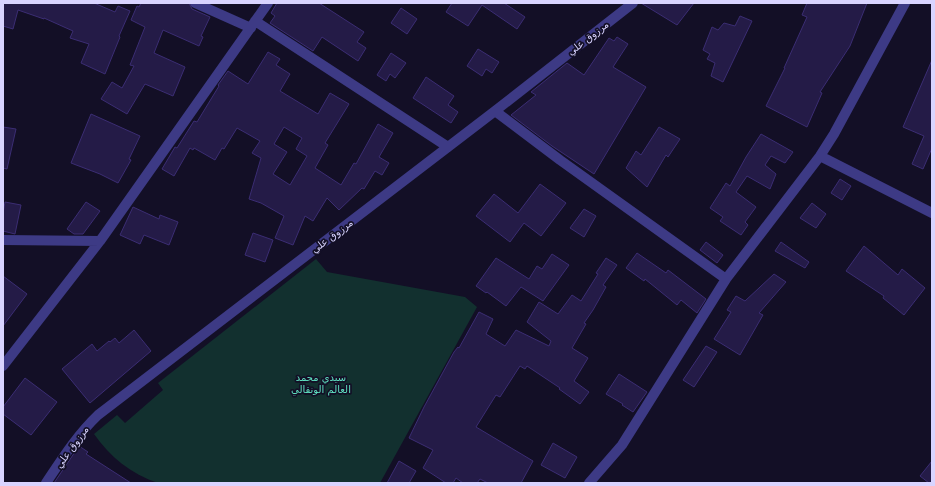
<svg xmlns="http://www.w3.org/2000/svg" width="935" height="486" font-family="'DejaVu Sans',Vazirmatn,sans-serif">
	<rect width="100%" height="100%" fill="#130f26"/>
	<!-- green -->
	<path fill="#12302f" d="M316,259L327,272L465,297L477,307L380,483H158C131,474 110,457 94,434L117,415L125,423L163,390L158,383Z"/>
	<!-- building -->
	<path fill="#241b47" stroke="#3b2d73" fill-rule="evenodd" d="M3,3H94L115,12L118,6L130,11L119,36L120,37L105,74L81,63L89,44L70,38L73,31L44,18V19L18,10L13,29L3,26Z
		M141,3H189L192,9L210,17L201,36L203,37L199,46L163,30L154,53L185,67L173,96L145,84L127,114L101,99L112,82L122,88L134,66L130,65L145,27L131,20L137,6L139,7Z
		M277,3H319L364,32L357,42L366,48L358,61L322,37L313,51L270,23L275,16L271,13Z
		M452,3H504L525,17L517,29L482,5L468,26L446,12Z
		M641,3H694L677,25Z
		M807,3H867L850,46L820,92L822,93L807,127L766,106L785,68H784L807,17L802,15Z
		M401,8L417,19L407,34L391,23Z
		M740,16L752,21L723,82L711,76L715,63L707,59L710,54L703,50L712,27L718,30L724,23L735,26Z
		M617,37L628,44L613,67L646,87L594,174L552,146L511,115L536,95L531,92L567,63L584,75L609,38L614,41Z
		M478,49L499,62L492,73L486,69L482,76L467,66Z
		M268,52L280,59L276,65L290,74L280,91L318,114L330,93L349,104L325,143L328,145L315,168L341,185L354,163L356,164L378,124L393,133L379,157L389,163L382,175L375,171L364,189L362,188L339,210L327,198L313,221L305,216L293,245L275,238L284,216L261,203L249,199L261,158L252,153L260,141L246,133L237,128L224,149L222,148L215,160L194,148L193,150L190,148L174,176L162,169L175,147L177,148L194,121L197,122L219,86L218,85L228,71L248,84ZM284,127L302,138L296,149L307,156L290,185L273,174L287,152L274,144Z
		M391,53L406,63L395,78L390,74L386,81L377,75Z
		M932,60V148L923,169L912,164L924,136L903,127Z
		M426,77L454,96L448,105L458,112L451,123L413,98Z
		M91,114L140,136L129,159L131,160L118,183L100,174L71,163Z
		M3,127L16,129L7,169L3,168Z
		M659,127L680,139L668,157L666,155L647,187L626,168L636,151L641,155Z
		M761,134L793,152L785,163L771,156L765,165L776,174L770,189L747,176L736,192L756,207L745,222L748,225L741,235L720,221L723,217L710,208L726,183L730,186L746,157Z
		M840,179L851,186L842,200L831,193Z
		M540,184L566,203L541,236L524,223L510,242L476,216L494,194L518,213Z
		M5,202L21,205L15,234L3,231V213Z
		M86,202L100,211L83,234H74L67,229Z
		M812,203L826,214L816,228L800,218Z
		M133,207L159,219L160,215L178,222L169,245L144,235L140,244L120,235Z
		M584,209L596,216L584,237L570,228Z
		M253,233L273,240L265,262L245,255Z
		M706,242L723,255L717,263L700,250Z
		M781,242L809,262L805,268L775,251Z
		M864,246L898,275L902,269L925,288L904,315L883,298L884,296L846,271Z
		M637,253L666,273L668,270L706,299L697,313L681,300L677,305L645,279L644,281L626,268Z
		M552,254L569,265L543,301L521,287L506,306L487,292L486,293L476,286L496,258L529,279L537,266L542,269Z
		M606,258L617,265L603,285L606,287L593,310L584,323L586,324L572,348L588,358L574,381L589,392L580,404L559,389L560,388L527,366L525,369L520,366L500,397L496,395L476,427L533,461L521,483H488L480,479L477,483H463L456,478L453,483H446L423,468L433,450L409,438L424,407L454,352L458,347L459,348L479,312L493,319L486,334L505,346L516,330L549,346L551,341L527,322L539,302L558,314L572,295L581,301L598,274L596,273Z
		M774,274L786,282L759,313L763,315L740,355L714,339L731,312L727,310L736,296L745,301Z
		M3,276L27,294L3,326Z
		M134,330L151,351L90,403L62,369L92,344L97,351L109,341L110,342L115,338L119,343Z
		M706,346L717,352L694,387L683,380Z
		M619,374L647,392L633,412L622,405L623,404L606,394Z
		M25,378L57,402L31,435L3,414V407Z
		M553,443L577,457L565,478L541,465Z
		M79,446L88,452L86,454L131,483H54Z
		M399,461L416,471L409,483H387Z
		M932,461V483H929L920,476Z"/>
	<g fill="none" stroke-linecap="round" stroke-linejoin="round">
		<!-- minor -->
		<path stroke="#3d3a85" stroke-width="10" d="M195,3L251,28
			M255,21L448,147
			M495,111L560,160L726,279
			M820,156L932,213
			M3,240L100,241
			M3,366L100,241L268,3
			M46,483C62,459 77,435 98,415L495,111L633,3
			M589,483L622,445L726,279L820,156L834,134L905,3"/>
	</g>
	<g text-anchor="middle" dominant-baseline="central" stroke-width="3.5" stroke-linejoin="round" paint-order="stroke">
		<!-- street labels -->
		<g font-size="10" fill="#d9d4ff" stroke="#130f26">
			<text transform="translate(588 38) rotate(-38)">مرزوق علي</text>
			<text transform="translate(332 236) rotate(-37)">مرزوق علي</text>
			<text transform="translate(72 447) rotate(-54)">مرزوق علي</text>
		</g>
		<!-- park labels -->
		<g font-size="10" fill="#5fe0c0" stroke="#130f26">
			<text x="321" y="377">سيدي محمد<tspan x="321" dy="12">العالم الونقالي</tspan></text>
		</g>
	</g>
	<!-- border -->
	<rect width="935" height="486" fill="none" stroke="#d9d4ff" stroke-width="8"/>
</svg>
